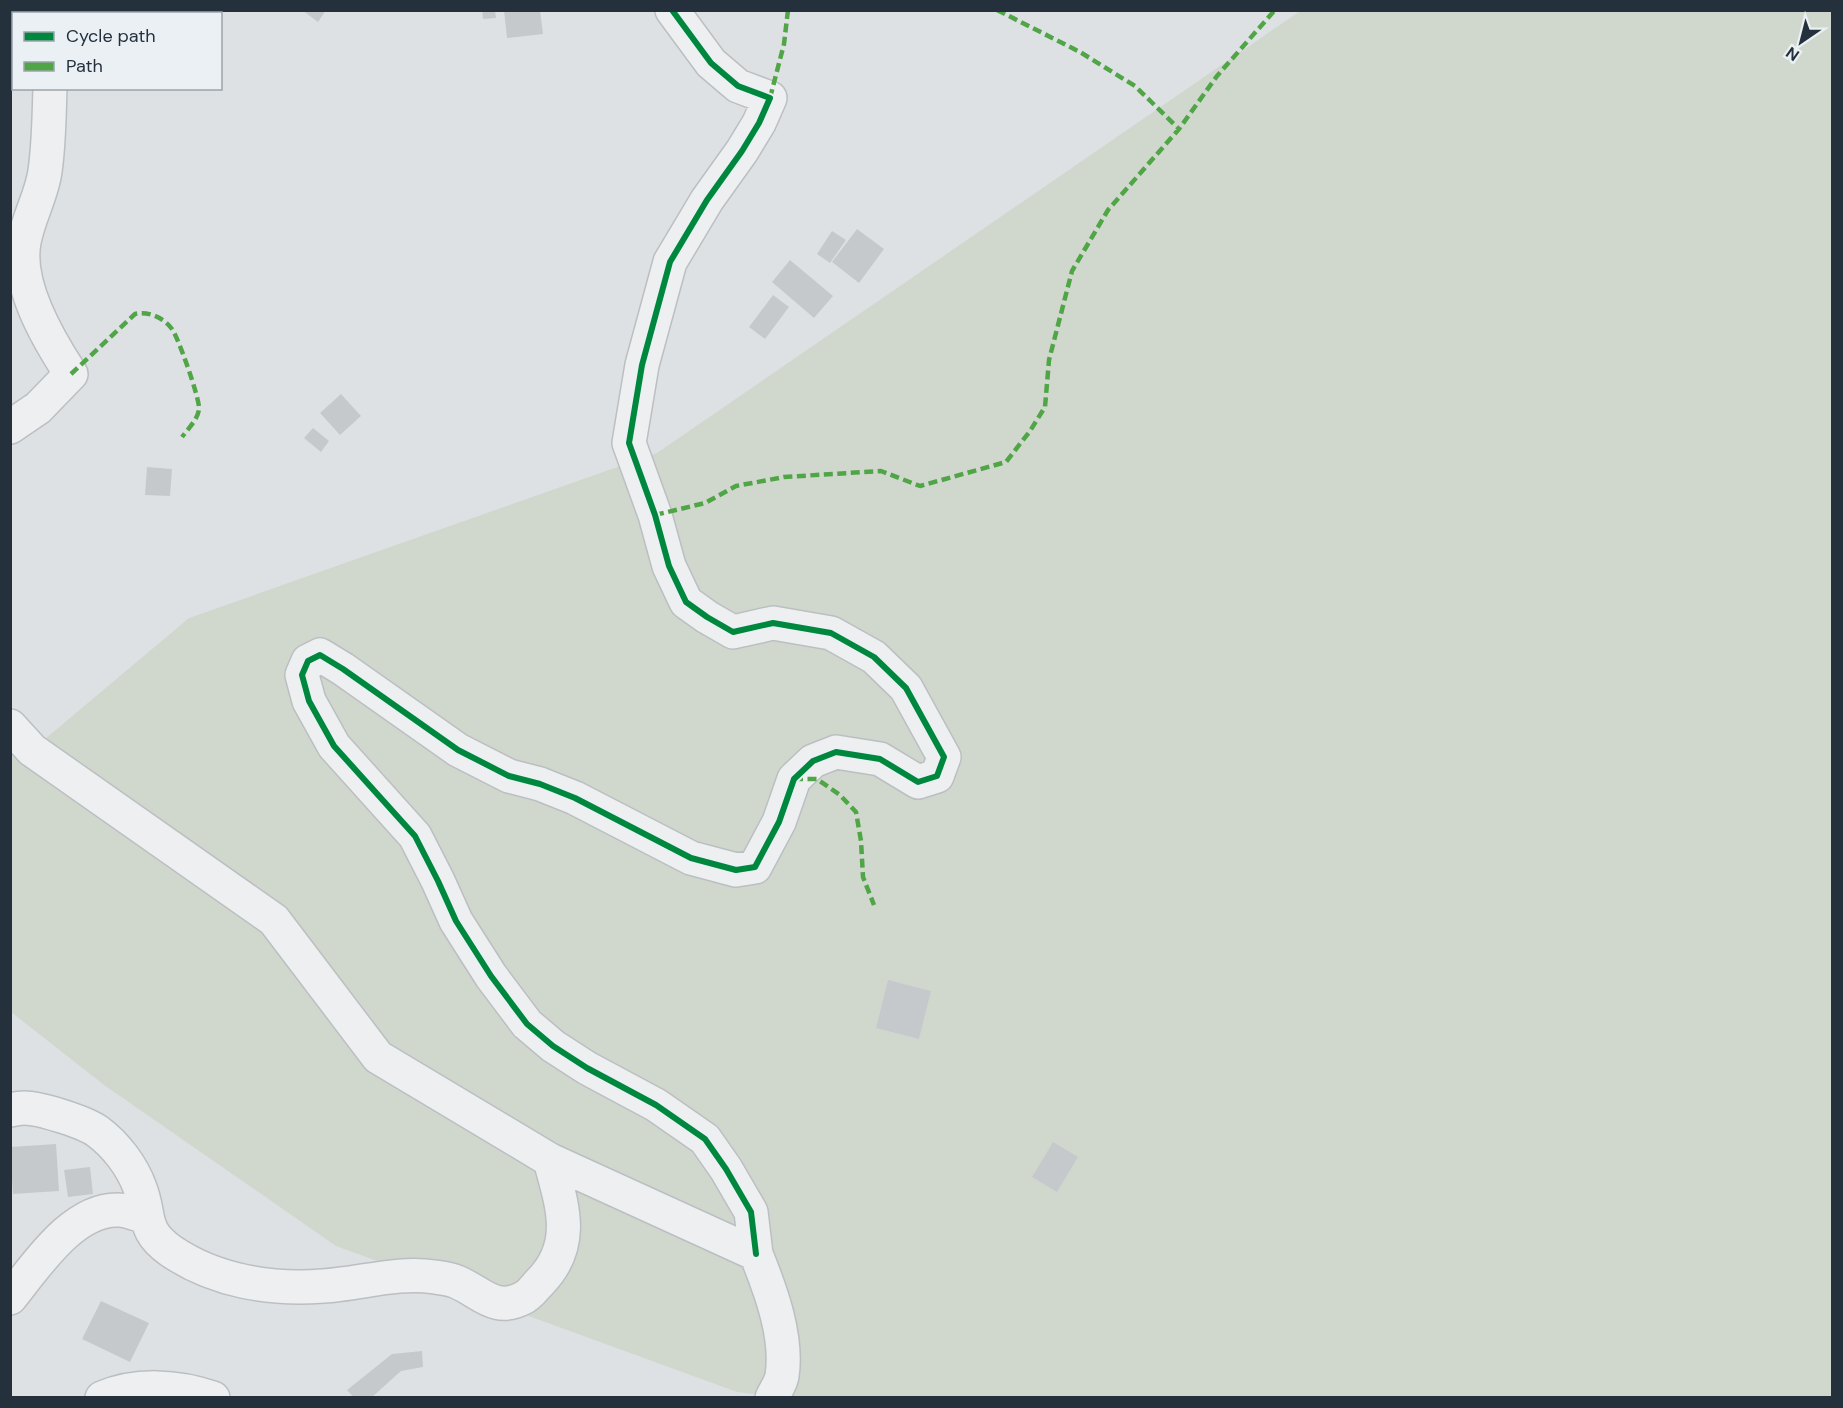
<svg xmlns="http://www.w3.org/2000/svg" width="1843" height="1408" font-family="'DM Sans',sans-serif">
	<rect width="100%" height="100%" fill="#dee1e4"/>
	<!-- green -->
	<path fill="#d0d8ce" d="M1300,11H1832V1397H775L737,1392L336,1246L104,1085L11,1012L10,720L33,749L189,618L657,453Z"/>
	<!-- building -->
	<path fill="#c6c9cc" d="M302,10H326L318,22Z
		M482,10H495L496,18L483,19Z
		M504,10H540L543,34L507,38Z
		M857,229L884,249L859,283L832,262Z
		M832,231L846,240L830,263L817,254Z
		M790,260L833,296L814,318L772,282Z
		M773,295L789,307L765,339L749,327Z
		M341,394L361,416L340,435L320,413Z
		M313,428L329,441L321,452L304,438Z
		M147,467L172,469L170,496L145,495Z
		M888,980L931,991L919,1039L876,1028Z
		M1053,1142L1078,1157L1057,1192L1032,1177Z
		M56,1144L59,1191L13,1194L10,1147Z
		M90,1167L93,1194L68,1197L64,1170Z
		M101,1301L149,1323L130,1362L82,1339Z
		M422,1351L423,1367L401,1371L371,1398H354L347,1390L392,1354Z"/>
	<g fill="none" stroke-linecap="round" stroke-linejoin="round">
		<defs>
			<path id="street" d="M672,10L711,63L738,86L770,98L759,123L742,151L707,200L670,262L642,365L629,443L655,515L669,566L686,602L707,617L733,632L773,623L831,633L874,657L906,688L944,757L937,776L918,782L880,759L836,752L813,761L794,779L779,822L755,867L736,870L691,858L575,798L540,784L509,776L458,750L343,669L320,655L308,661L302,675L309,701L334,746L415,836L438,881L456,921L491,976L527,1024L553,1046L587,1068L656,1105L705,1139L726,1169L751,1212L756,1254
				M54,14V10
				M10,427L38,408L71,374C48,339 16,285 24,242C28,218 42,195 45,171C49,144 49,116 50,88
				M10,726L32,750L274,920L378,1057L550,1160L756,1254C771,1291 788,1337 782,1376C781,1383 775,1391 772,1398
				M10,1110C15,1109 20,1108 24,1108C40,1108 84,1122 97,1131C116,1145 132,1166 140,1188C151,1216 141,1230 171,1251C215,1281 270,1290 323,1286C360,1284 397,1271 435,1277C442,1278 451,1279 457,1282C481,1292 495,1313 523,1298C530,1295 535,1287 540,1282C577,1244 562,1205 550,1160
				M10,1298C36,1266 73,1208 119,1210C127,1210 138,1215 146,1217
				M102,1398C137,1383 178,1386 213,1398"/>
		</defs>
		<!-- street casing -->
		<use href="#street" stroke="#bcbfc2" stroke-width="36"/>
		<!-- street -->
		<use href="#street" stroke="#edeff1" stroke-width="33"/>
		<!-- quiet -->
		<path stroke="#50a546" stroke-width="4.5" stroke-dasharray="9 4.5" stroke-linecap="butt" d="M997,10L1080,52L1135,86L1179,129
			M770,98L784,44L788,10
			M71,374L135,314C148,311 163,317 172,329C178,337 200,399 199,409C198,419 188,429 182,437
			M655,515L705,503L736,486L784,477L881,471L920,486L1006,462L1030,431L1045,407L1049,360L1072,271L1108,210L1179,129L1217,76L1275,10
			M794,779H817L840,795L856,812L861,841L863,877L874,905"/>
		<defs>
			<path id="cycleway" d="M672,10L711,63L738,86L770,98L759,123L742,151L707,200L670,262L642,365L629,443L655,515L669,566L686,602L707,617L733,632L773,623L831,633L874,657L906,688L944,757L937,776L918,782L880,759L836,752L813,761L794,779L779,822L755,867L736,870L691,858L575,798L540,784L509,776L458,750L343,669L320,655L308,661L302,675L309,701L334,746L415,836L438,881L456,921L491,976L527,1024L553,1046L587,1068L656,1105L705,1139L726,1169L751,1212L756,1254"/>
		</defs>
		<!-- cycleway casing -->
		<use href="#cycleway" stroke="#eaf0f4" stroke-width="10"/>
		<!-- cycleway -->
		<use href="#cycleway" stroke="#00873e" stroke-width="6"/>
	</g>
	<!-- border -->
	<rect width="1843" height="1408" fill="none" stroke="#24313d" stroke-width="24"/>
	<!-- legend -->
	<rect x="12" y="12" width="210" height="78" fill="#eaf0f4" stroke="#9ba4ab" stroke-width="1.5"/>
	<rect x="24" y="32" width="30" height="9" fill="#00873e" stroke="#9ba4ab" stroke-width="1.5"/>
	<text x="66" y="42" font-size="18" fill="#24313d">Cycle path</text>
	<rect x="24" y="62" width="30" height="9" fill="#50a546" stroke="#9ba4ab" stroke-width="1.5"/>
	<text x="66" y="72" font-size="18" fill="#24313d">Path</text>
	<!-- north arrow -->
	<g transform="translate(1801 42) rotate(215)" stroke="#eaf0f4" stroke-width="4.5" paint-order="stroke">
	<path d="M0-4.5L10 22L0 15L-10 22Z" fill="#24313d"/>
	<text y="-9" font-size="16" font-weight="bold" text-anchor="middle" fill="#24313d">N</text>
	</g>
</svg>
